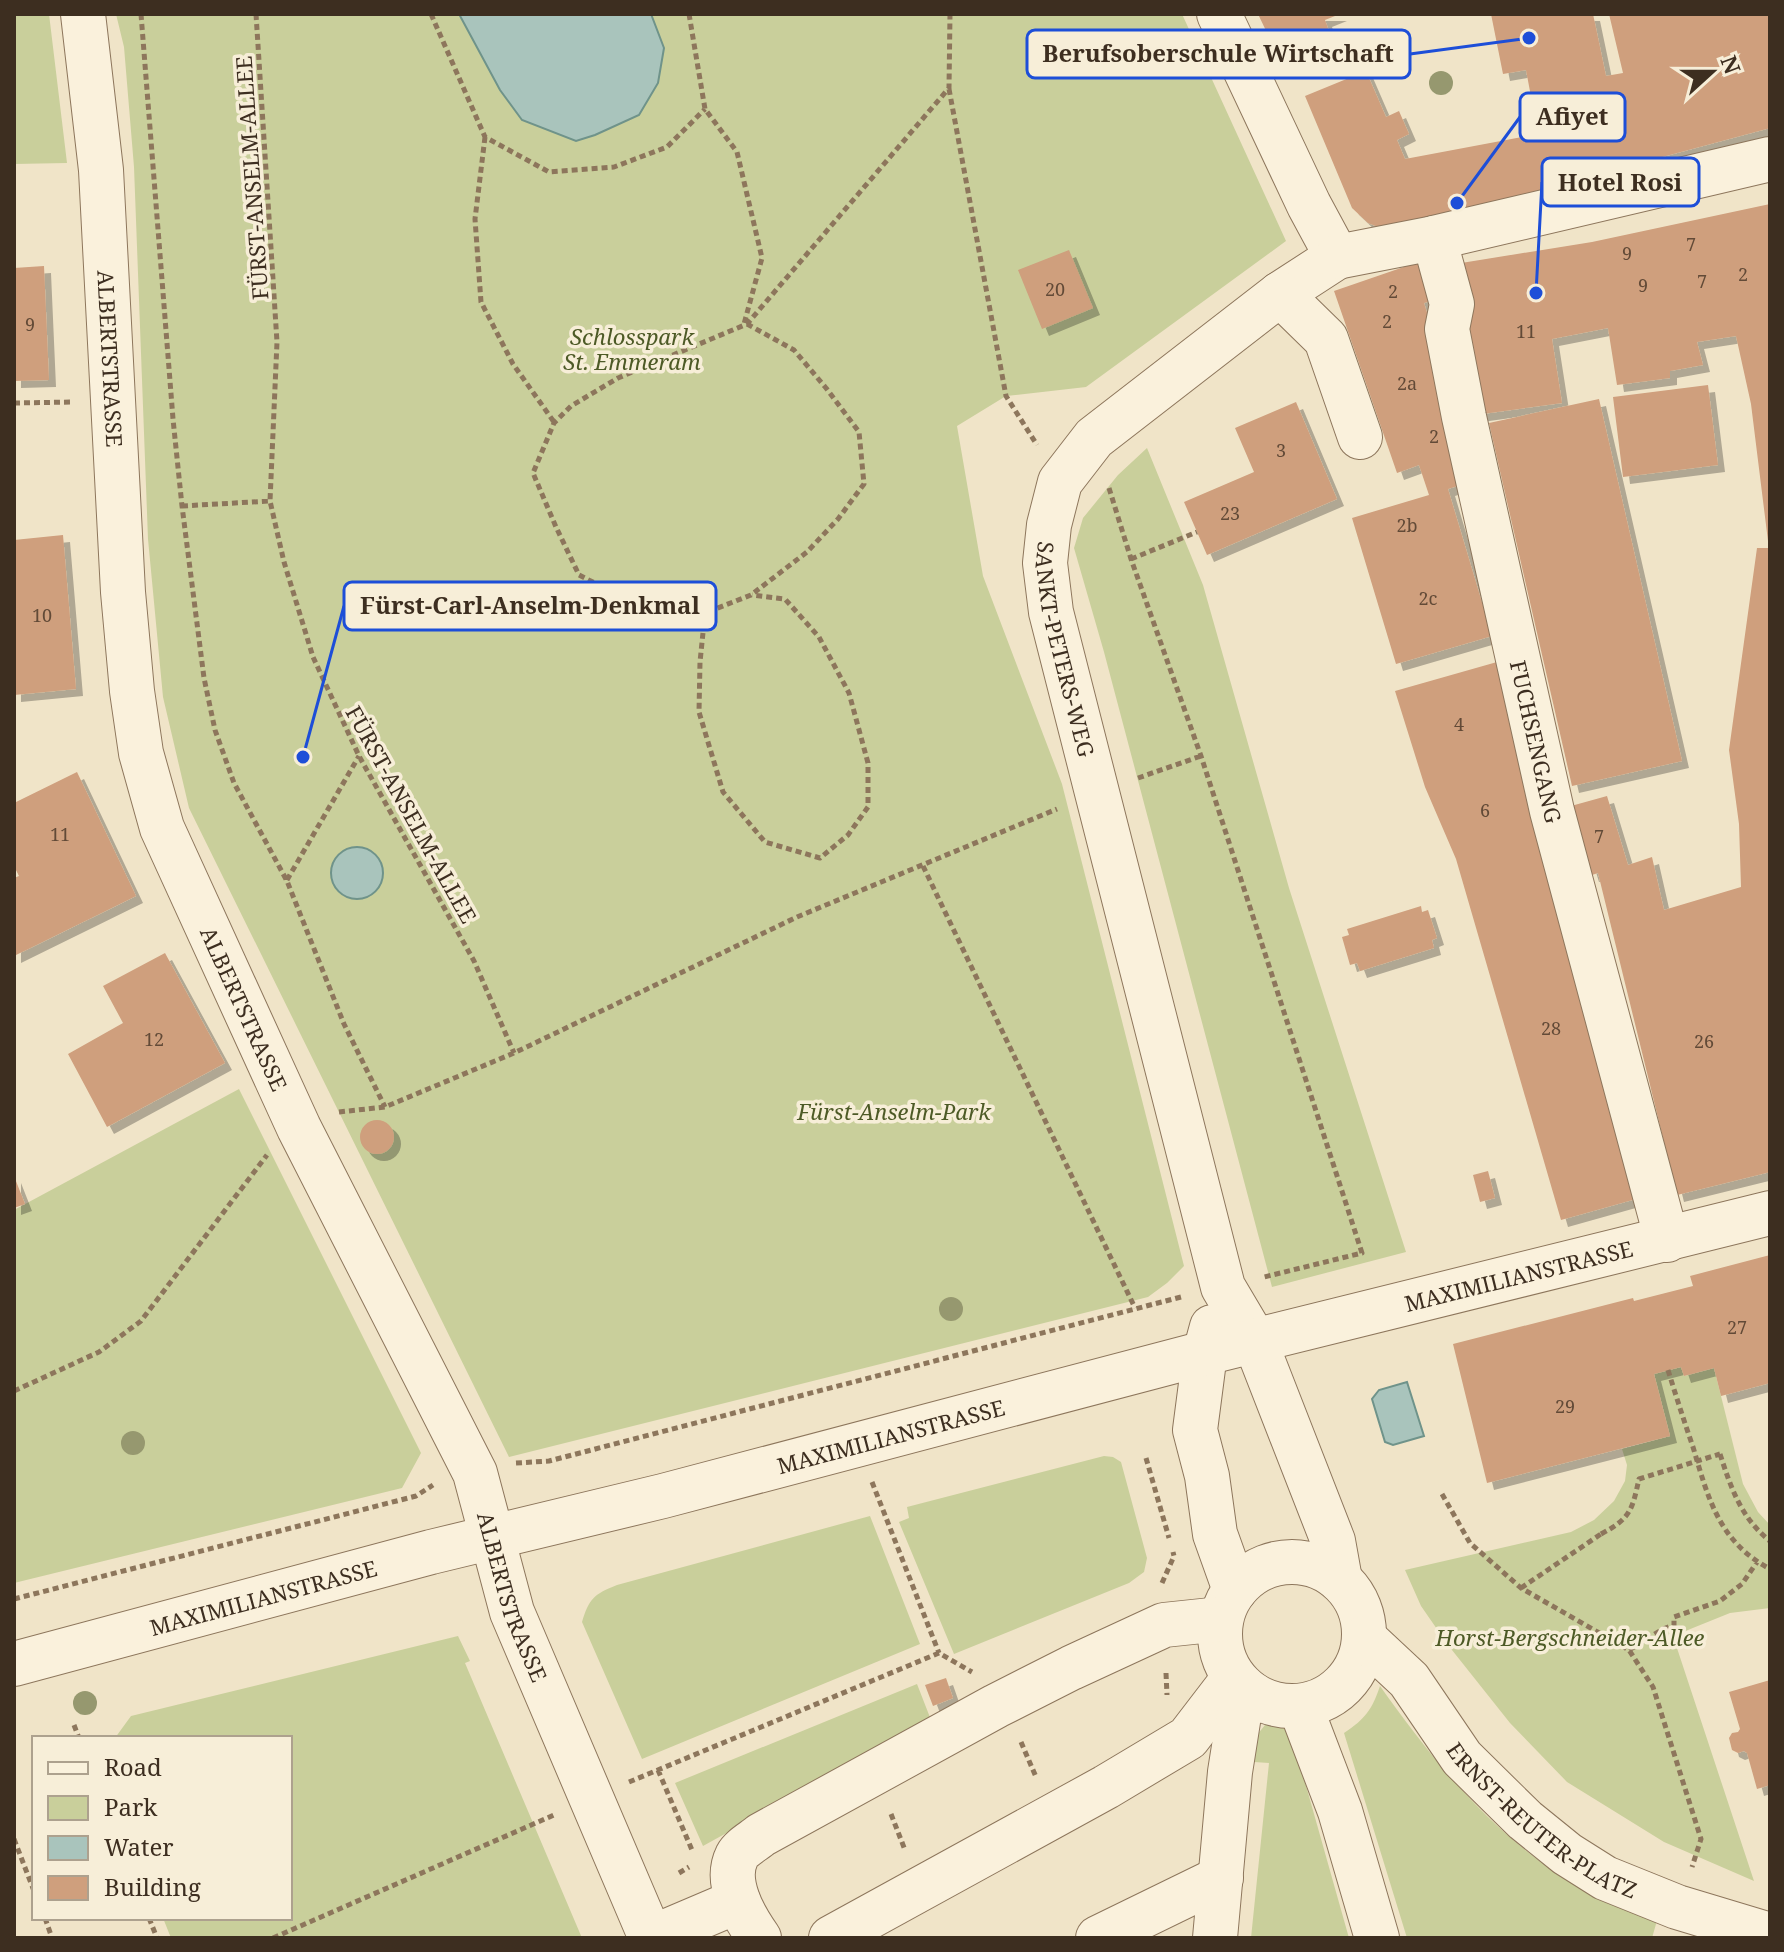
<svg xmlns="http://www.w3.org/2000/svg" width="1784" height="1952" font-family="'Noto Serif',serif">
	<defs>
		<filter id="shadow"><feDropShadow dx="7" dy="7" stdDeviation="0" flood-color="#0004"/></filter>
	</defs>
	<rect width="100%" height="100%" fill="#f0e4c8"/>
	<!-- green -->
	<path fill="#c9cf9b" d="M14,14H49L67,163L14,164Z
		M116,14H1182L1286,241L1086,387L1006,396L957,426L983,576L1062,784L1184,1266L1167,1283L1148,1297L509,1457L189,808L163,697L148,539L134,167L124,47Z
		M1147,448L1203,585L1289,888L1406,1252L1272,1287L1104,652L1074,548L1083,518L1118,475Z
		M239,1089L421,1453L402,1488L14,1583V1210Z
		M1681,1367L1684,1376L1714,1368L1743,1484L1758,1512L1770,1525V1608L1730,1613L1673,1636L1754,1881L1664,1842L1567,1782L1510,1723L1448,1645L1421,1606L1405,1570L1571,1532L1594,1520L1614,1501L1625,1481L1627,1465L1622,1449L1670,1436L1654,1374Z
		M1104,1456L1113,1457L1121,1462L1147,1558L1144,1572L1129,1583L954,1654L899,1522L909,1518L907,1507Z
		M870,1516L920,1644L642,1759L582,1622C589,1599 594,1594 617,1585Z
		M458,1636L470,1661L465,1663L582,1938H171L163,1918H290V1738H115L131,1716Z
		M917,1684L931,1720L703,1846L675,1783Z
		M1380,1686C1434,1762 1492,1834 1572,1883C1598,1900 1629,1908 1658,1917L1652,1938H1407L1344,1733C1365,1719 1372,1710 1380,1686Z
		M1275,1724L1286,1727L1292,1736L1349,1938H1251L1269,1763L1254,1762L1257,1735L1265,1725Z"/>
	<!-- water -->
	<path fill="#a9c4bc" stroke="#6f938a" stroke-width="2" d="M459,14H651L664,48L658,83L639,115L595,135L576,141L522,120L500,90Z
		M331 873a26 26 0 1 1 52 0a26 26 0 1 1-52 0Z
		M1407,1382L1424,1436L1393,1445L1385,1442L1372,1399L1379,1390Z"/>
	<!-- building -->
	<path fill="#cf9f7d" filter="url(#shadow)" d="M1258,14H1340L1325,20L1331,37L1280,60Z
		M1491,14H1593L1606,76L1623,73L1609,14H1770V128L1409,225L1381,228L1368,223L1352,208L1305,96L1366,71L1386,117L1399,111L1409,134L1397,140L1405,159L1538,134L1526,70L1503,74Z
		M1770,204V540L1768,541L1751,404L1736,336L1697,342L1703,365L1670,371V378L1617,385L1608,328L1552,339L1562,403L1475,415L1449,265L1592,242Z
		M1069,250L1093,308L1042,329L1018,270Z
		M1427,259L1440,298L1424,303L1451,392L1467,483L1448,489L1492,636L1396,664L1352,518L1429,495L1419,465L1397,473L1334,291Z
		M44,266L49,380L14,381V268Z
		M1708,385L1718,465L1623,477L1613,397Z
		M1599,399L1682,761L1572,786L1489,423Z
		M1296,402L1337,499L1207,555L1184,502L1254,472L1235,428Z
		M63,535L76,689L14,695V540Z
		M1757,548H1770V1172L1677,1195L1598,873L1592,875L1571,806L1607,796L1628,865L1652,857L1664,910L1741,887L1739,824L1729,750Z
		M1497,662L1643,1197L1561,1220L1456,859L1425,787L1395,691Z
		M77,772L136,896L14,956V878L19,876L14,866V803Z
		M1421,906L1422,912L1428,910L1437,938L1432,940L1434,948L1360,971L1357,963L1350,965L1342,937L1349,935L1347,929Z
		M165,953L225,1063L107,1127L68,1054L123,1023L103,986Z
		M360 1137a17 17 0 1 1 34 0a17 17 0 1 1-34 0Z
		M1488,1171L1495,1198L1480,1202L1473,1175Z
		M14,1176L25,1204L14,1208Z
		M1770,1255V1383L1721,1396L1714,1368L1684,1376L1681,1367L1654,1374L1670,1436L1487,1483L1453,1344L1633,1298L1634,1301L1693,1286L1690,1276Z
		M946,1678L953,1698L933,1706L925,1685Z
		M1770,1680V1785L1757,1789L1747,1753L1744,1751L1738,1753L1732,1750L1729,1738L1732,1733L1738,1732L1740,1729L1729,1692Z"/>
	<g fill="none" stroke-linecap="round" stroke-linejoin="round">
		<defs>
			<g id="minor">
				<path id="s1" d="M83,14L101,170L123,592L132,691L141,753L162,828L299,1128L475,1473L512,1612L651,1938"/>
				<path id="s2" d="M1219,14L1309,205L1337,257L1280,294L1094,438L1060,482L1049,525L1045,563L1051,612L1223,1287L1255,1341L1333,1541L1340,1580"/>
				<path id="s3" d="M1434,238L1452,304L1447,329L1464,417L1552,811L1667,1240"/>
				<path d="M1337,257L1434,238L1770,159"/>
				<path d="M1280,294L1326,339L1360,437"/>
				<path d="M1212,1327L1205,1353L1195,1430L1207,1476L1215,1534L1235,1590"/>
				<circle cx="1292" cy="1634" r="72"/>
				<path id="s4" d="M1364,1638L1409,1680L1462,1758L1525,1820L1567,1854L1605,1878L1677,1907L1770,1935"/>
				<path id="s5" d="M14,1664L431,1552L663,1496L1205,1353L1770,1213"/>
				<path d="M1300,1706L1340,1811L1377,1938"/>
				<path d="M651,1938L738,1901"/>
				<path d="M759,1938C744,1917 724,1882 737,1856C741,1848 754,1841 761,1835L996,1706L1071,1668L1164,1625L1221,1619"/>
				<path d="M831,1938L1106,1787L1188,1738L1234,1678"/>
				<path d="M1098,1938L1221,1878"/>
				<path d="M1215,1938L1230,1772L1239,1715L1253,1695"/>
			</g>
		</defs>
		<!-- minor casing -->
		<use href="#minor" stroke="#8d765c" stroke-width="46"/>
		<!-- path -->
		<path stroke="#8d765c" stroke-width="5" stroke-dasharray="6 4" stroke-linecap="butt" d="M141,14L173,419L182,506L204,678L215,730L234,783L287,881L344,1024L385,1107
			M256,14L277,342L270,501L284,562L313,657L359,756L474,961L514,1053
			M431,14L485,137L549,172L614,167L667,147L705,109
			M689,14L705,109L737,152L762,258L744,324
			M949,89L1006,396L1037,445
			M485,137L475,219L481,302L513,364L554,422
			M747,324L794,350L826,388L859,432L864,484L838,519L807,552L751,595L687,620L628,600L579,575L556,527L533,473L554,423L571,406L618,378L747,324L949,88L950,14
			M14,403L73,402
			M1109,488L1131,559L1201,756L1362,1253L1264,1277
			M182,506L270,501
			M1131,559L1197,532
			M705,613L700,662L699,712L723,792L765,842L820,858L848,835L868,807V763L849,693L819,637L785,599L752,595
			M1138,778L1201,756
			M923,866L1135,1308
			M287,880L359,756
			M339,1112L385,1107L514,1053L797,917L1057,809
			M1668,1370C1676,1396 1684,1421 1693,1447C1708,1498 1719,1542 1770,1569
			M14,1391L99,1352L141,1321L267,1155
			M1720,1454C1731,1488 1741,1518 1770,1541
			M1146,1458L1169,1538
			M516,1463L549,1461L1181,1297
			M872,1482L939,1653
			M1442,1494L1470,1543L1521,1588L1629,1650L1653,1687L1701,1839L1692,1867
			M1162,1583L1174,1556L1173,1552
			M1521,1588L1601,1534
			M14,1599L416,1496L433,1485
			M1629,1650L1663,1629L1674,1625V1617L1720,1601L1742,1584L1757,1562
			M1166,1673L1167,1695
			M74,1725L79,1738
			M1021,1742L1036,1777
			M658,1770L692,1850
			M629,1782L939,1653L972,1672
			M891,1814L905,1850
			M14,1839L34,1891
			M679,1873L689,1867
			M45,1918L52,1938
			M149,1918L157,1938
			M273,1938L554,1815"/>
		<!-- minor -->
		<use href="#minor" stroke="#faf1dc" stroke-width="44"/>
		<!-- path-bridge -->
		<path stroke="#8d765c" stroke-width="5" stroke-dasharray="6 4" stroke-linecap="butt" d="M1601,1534C1631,1518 1632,1510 1639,1479L1720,1454"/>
	</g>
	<!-- trees -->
	<g fill="#96986f">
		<circle cx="1441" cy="83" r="12"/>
		<circle cx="951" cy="1309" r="12"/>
		<circle cx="133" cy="1443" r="12"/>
		<circle cx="85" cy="1703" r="12"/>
	</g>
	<g text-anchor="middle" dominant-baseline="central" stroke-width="7" stroke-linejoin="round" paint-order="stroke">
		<!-- number labels -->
		<g font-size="18" fill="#624a37">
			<text x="1691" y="244">7</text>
			<text x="1627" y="253">9</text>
			<text x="1743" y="274">2</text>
			<text x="1702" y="281">7</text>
			<text x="1643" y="285">9</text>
			<text x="1055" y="289">20</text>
			<text x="1393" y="291">2</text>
			<text x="1387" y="321">2</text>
			<text x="30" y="324">9</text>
			<text x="1526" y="331">11</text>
			<text x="1407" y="383">2a</text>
			<text x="1434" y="436">2</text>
			<text x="1281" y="450">3</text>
			<text x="1230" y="513">23</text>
			<text x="1407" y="525">2b</text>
			<text x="1428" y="598">2c</text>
			<text x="42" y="615">10</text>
			<text x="1459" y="724">4</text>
			<text x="1485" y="810">6</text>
			<text x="60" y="834">11</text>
			<text x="1599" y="836">7</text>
			<text x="1551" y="1028">28</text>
			<text x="154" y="1039">12</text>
			<text x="1704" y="1041">26</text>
			<text x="1737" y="1327">27</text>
			<text x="1565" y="1406">29</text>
		</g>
		<!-- street labels -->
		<g font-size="22" fill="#3d2e20" stroke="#f7eed8">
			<text transform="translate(251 178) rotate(-94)">FÜRST-ANSELM-ALLEE</text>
			<text stroke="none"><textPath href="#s1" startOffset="346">ALBERTSTRASSE</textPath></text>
			<text stroke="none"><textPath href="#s2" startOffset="800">SANKT-PETERS-WEG</textPath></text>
			<text stroke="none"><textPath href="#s3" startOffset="516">FUCHSENGANG</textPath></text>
			<text transform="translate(412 814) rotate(61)">FÜRST-ANSELM-ALLEE</text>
			<text stroke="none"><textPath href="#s1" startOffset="1018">ALBERTSTRASSE</textPath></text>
			<text stroke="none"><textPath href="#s5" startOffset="1554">MAXIMILIANSTRASSE</textPath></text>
			<text stroke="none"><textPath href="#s5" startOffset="906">MAXIMILIANSTRASSE</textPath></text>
			<text stroke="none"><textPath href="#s1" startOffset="1666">ALBERTSTRASSE</textPath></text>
			<text stroke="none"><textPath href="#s5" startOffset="258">MAXIMILIANSTRASSE</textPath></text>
			<text stroke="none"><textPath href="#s4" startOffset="258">ERNST-REUTER-PLATZ</textPath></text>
		</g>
		<!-- park labels -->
		<g font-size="22" font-style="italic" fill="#4d5a26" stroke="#f7eed8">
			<text x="632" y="336">Schlosspark<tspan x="632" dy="25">St. Emmeram</tspan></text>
			<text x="894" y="1111">Fürst-Anselm-Park</text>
			<text x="1570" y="1637">Horst-Bergschneider-Allee</text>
		</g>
	</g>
	<!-- callouts -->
	<path fill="none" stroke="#1d4ed8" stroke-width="3" d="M1529 38L1410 54M1457 203L1520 117M1536 293L1542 182M303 757L344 606"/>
	<g fill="#1d4ed8" stroke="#f7eed8" stroke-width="3">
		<circle cx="1529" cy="38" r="8"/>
		<circle cx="1457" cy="203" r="8"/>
		<circle cx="1536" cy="293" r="8"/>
		<circle cx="303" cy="757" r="8"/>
	</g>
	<g fill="#f7eed8" stroke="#1d4ed8" stroke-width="3">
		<rect x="1027" y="30" width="383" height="48" rx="8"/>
		<rect x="1520" y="93" width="105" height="48" rx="8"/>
		<rect x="1542" y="158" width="157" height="48" rx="8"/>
		<rect x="344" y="582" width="372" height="48" rx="8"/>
	</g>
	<g font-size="24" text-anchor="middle" font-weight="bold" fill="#3d2e20">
		<text x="1218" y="62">Berufsoberschule Wirtschaft</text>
		<text x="1572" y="125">Afiyet</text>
		<text x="1620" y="191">Hotel Rosi</text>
		<text x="530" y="614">Fürst-Carl-Anselm-Denkmal</text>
	</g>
	<!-- border -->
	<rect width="1784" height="1952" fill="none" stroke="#3d2e20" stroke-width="32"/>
	<!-- legend -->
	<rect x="32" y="1736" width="260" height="184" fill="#f7eed8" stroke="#ada18e" stroke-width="2"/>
	<rect x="48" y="1762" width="40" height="12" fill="#faf1dc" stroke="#ada18e" stroke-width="2"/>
	<text x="104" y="1776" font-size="24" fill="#3d2e20">Road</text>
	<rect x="48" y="1796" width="40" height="24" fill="#c9cf9b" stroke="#ada18e" stroke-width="2"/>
	<text x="104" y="1816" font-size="24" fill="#3d2e20">Park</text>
	<rect x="48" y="1836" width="40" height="24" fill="#a9c4bc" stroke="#ada18e" stroke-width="2"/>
	<text x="104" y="1856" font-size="24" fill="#3d2e20">Water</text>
	<rect x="48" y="1876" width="40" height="24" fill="#cf9f7d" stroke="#ada18e" stroke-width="2"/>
	<text x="104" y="1896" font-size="24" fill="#3d2e20">Building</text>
	<!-- north arrow -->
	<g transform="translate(1712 72) rotate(69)" stroke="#f7eed8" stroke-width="6" paint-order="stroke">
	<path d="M0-6L14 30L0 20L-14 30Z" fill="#3d2e20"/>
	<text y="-12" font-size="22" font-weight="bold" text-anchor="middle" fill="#3d2e20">N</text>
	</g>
</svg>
